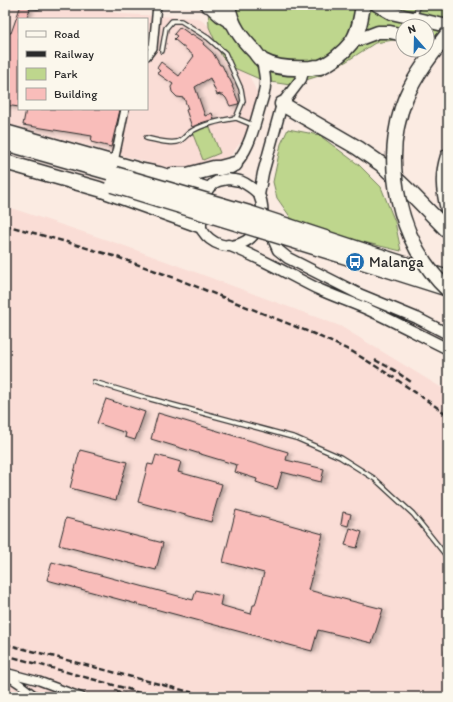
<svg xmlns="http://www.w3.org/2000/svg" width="453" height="702" font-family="Itim,sans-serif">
	<defs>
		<filter id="shadow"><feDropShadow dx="3.5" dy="2" stdDeviation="2" flood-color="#0004"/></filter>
	</defs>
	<rect width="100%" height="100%" fill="#fbebe2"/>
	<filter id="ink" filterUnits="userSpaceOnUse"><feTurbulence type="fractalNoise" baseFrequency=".025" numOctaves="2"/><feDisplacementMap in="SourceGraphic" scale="8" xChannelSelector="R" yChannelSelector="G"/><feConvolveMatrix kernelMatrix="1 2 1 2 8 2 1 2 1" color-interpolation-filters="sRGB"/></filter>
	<g filter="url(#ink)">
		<!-- built -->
		<path fill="#faddd6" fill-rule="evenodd" d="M5,5H78L123,14L198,18L235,45L258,95L246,135L231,155L211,165L194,168H168L5,123ZM19,19H147V109H19Z
			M5,206L125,246L340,326L442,388L448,393V697H5Z"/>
		<!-- green -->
		<path fill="#bed68d" stroke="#74805c" d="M208,5H423L448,10V51L427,46V26H403V40L400,39L375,43L347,61L322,75L290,85L264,81L232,67L222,57L209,27Z
			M209,125L220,153L203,160L192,132Z
			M288,129L319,135L359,165L381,187L395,222L401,251L313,230L291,218L277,198L273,182L281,144Z"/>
		<!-- building -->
		<path fill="#f9bdba" stroke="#2b2b2b" filter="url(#shadow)" d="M21,5H28V7L30,9L26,19H19V107L5,105V32L11,33Z
			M180,27L191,35L192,34L204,42L203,44L213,53L220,65H222L227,76H228L233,86H232L239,103L238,104L230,106L226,98L223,95H220V94L217,95L210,78L195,87L205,116L212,113L214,119L201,123L192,127L186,110L188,109L184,98L177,97L172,92L171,87L173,84L157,73L160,71L157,68L161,62L179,76L194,56L174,39L177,36L174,34Z
			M26,109H116L120,110L111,147L91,142L92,136L23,125Z
			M106,399L145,412L135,440L125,437L126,433L97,423Z
			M158,413L288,452L286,460L324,469L321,482L282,472L277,489L256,482L257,479L235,472L237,465L151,439Z
			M80,450L127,462L116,500L70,488Z
			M156,455L181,462L178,472L222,484L211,522L138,502L148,464L153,465Z
			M236,510L323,534L308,590L383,609L372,643L318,630L312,651L47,580L52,562L193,600L196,590L222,596L220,605L251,614L253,605H255L264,573L223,562Z
			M343,512L351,514L348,526L341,524Z
			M66,518L163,543L156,570L59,545Z
			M350,528L362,532L357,548L345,545Z"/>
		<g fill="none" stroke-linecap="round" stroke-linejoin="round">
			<defs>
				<path id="lane" d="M31,6L37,7L44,5
					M414,17L419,5
					M147,46L153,48
					M162,51L166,28L172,21H181L208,38L225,53L241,89L243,101L236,118L253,125
					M146,138C156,140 167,144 177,142C183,141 186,134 192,131C204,124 223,120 236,118
					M94,382L147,398L296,438L340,457L375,479L413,514L448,558
					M447,653L448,649"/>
				<path id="street" d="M147,56L153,48L157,5
					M114,162L125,109
					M5,672L39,681L82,697
					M6,675L21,685L37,697"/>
				<path id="secondary" d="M231,168C248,153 253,131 259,110C261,102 265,94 265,85C266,77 263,68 262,60
					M228,179C232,180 236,180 240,181C245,183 256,190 259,195C263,203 263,215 261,222C258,230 253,237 246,241C210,262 177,210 211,186C212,184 214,183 216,182C219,180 224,180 228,179Z
					M259,195L263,173L282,104L301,79L304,69
					M267,231L274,241L278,250L288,258L359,294L417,318L448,334
					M228,245C259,257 286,273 316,288C333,296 351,302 369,310C396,322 421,336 448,349"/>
				<path id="primary" d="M377,5L391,13L448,26
					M427,40L448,45
					M352,42L378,32H390L403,35"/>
				<path id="highway" d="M208,5H210L221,15L233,23
					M228,5C231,25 241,38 255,52C257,55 260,59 263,61C277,69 295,69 311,68C314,67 317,67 320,67C331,63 344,52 351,43C359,33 361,17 363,5
					M282,104L358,148L381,164L408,190L448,231
					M5,132L139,170L159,174L206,189
					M5,143L115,174
					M448,156C442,175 443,189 448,209
					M5,162L99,189L199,225
					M172,175H187L214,168H220L235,164
					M386,258L448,278
					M382,268L448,289"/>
			</defs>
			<!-- lane casing -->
			<use href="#lane" stroke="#2b2b2b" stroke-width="6"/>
			<!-- street casing -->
			<use href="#street" stroke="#2b2b2b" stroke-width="10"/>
			<!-- secondary casing -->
			<use href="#secondary" stroke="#2b2b2b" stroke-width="13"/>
			<!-- primary casing -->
			<use href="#primary" stroke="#2b2b2b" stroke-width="15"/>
			<!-- highway casing -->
			<use href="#highway" stroke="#2b2b2b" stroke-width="17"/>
			<!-- lane -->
			<use href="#lane" stroke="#fbf7ec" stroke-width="3.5"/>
			<!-- street -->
			<use href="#street" stroke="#fbf7ec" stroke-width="7"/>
			<!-- secondary -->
			<use href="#secondary" stroke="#fbf7ec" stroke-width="10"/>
			<!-- primary -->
			<use href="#primary" stroke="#fbf7ec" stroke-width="12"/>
			<!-- highway -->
			<use href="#highway" stroke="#fbf7ec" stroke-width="14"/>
			<!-- rail -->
			<path stroke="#2b2b2b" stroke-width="2.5" stroke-dasharray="6 3" stroke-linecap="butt" d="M5,225L70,243L117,257L175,278L314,334L353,352L393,377L448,415
				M375,360L394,370L411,382
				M5,644L209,697
				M5,655L128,689L149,697
				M115,690L131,697"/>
			<defs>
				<path id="highway-bridge" d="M448,34L446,36C431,55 416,74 406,97C380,160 398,243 448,290
					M115,174L249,213L386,258
					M112,185L382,268"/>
			</defs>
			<!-- highway-bridge casing -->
			<use href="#highway-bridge" stroke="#2b2b2b" stroke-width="17" stroke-linecap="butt"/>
			<!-- highway-bridge -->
			<use href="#highway-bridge" stroke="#fbf7ec" stroke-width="14"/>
		</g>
	</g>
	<!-- icons -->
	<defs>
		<symbol id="bus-disc" viewBox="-11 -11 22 22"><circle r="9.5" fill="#1f6fb2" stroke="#fbf7ec"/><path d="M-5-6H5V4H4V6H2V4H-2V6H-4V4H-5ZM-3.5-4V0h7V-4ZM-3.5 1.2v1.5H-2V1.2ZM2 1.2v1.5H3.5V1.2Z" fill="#fff"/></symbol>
	</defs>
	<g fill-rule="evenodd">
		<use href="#bus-disc" x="344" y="251" width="22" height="22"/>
	</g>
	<g text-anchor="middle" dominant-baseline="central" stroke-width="3.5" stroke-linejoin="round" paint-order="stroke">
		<!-- poi labels -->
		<g font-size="15" fill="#2b2b2b" stroke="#fbf7ec" text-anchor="start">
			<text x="369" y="262">Malanga</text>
		</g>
	</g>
	<!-- margin -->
	<rect width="453" height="702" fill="none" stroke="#fbf7ec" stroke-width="20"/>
	<rect x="10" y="10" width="433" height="682" fill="none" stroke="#2b2b2b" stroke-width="1.5" filter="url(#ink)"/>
	<!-- legend -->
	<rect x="18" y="18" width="130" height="92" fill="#fbf7ec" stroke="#a8a59f"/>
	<rect x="26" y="31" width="20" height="6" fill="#fbf7ec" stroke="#a8a59f"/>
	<text x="54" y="38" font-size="12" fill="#2b2b2b">Road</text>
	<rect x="26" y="51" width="20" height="6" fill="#2b2b2b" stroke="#a8a59f"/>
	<text x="54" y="58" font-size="12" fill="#2b2b2b">Railway</text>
	<rect x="26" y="68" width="20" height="12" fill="#bed68d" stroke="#a8a59f"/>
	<text x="54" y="78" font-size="12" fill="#2b2b2b">Park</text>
	<rect x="26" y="88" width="20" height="12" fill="#f9bdba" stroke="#a8a59f"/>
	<text x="54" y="98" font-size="12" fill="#2b2b2b">Building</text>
	<!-- north arrow -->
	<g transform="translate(415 38) rotate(340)"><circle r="19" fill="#fbf7ec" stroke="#a8a59f"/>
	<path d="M0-3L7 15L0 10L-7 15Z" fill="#1f6fb2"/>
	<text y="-6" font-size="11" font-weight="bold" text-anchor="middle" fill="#2b2b2b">N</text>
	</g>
</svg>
